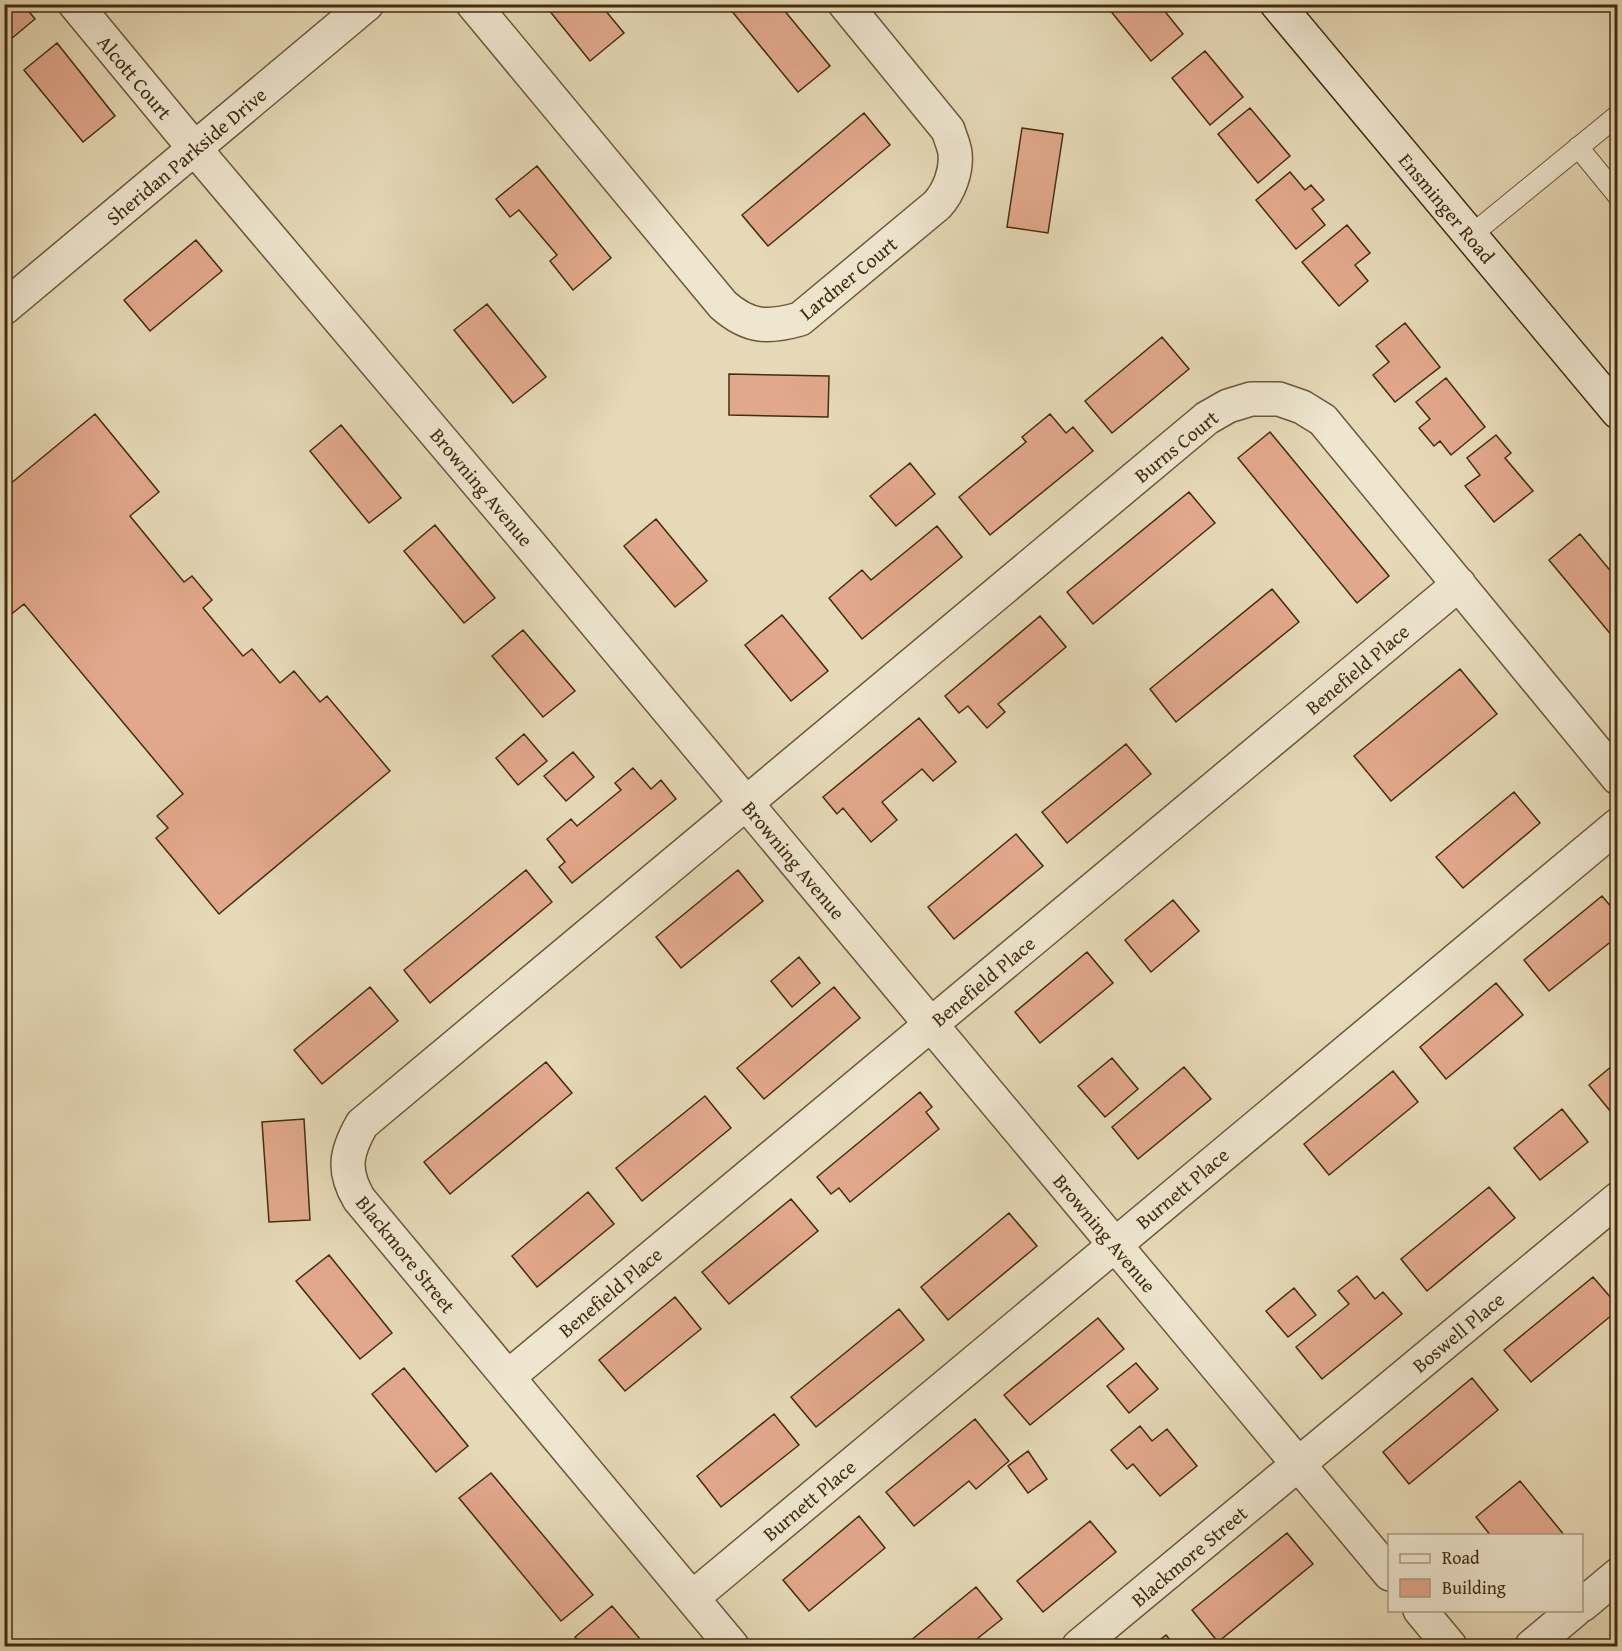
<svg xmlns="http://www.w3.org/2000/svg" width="1622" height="1651" font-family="'Gentium Book Plus',serif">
	<rect width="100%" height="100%" fill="#e6d9b7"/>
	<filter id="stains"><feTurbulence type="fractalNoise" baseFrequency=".00333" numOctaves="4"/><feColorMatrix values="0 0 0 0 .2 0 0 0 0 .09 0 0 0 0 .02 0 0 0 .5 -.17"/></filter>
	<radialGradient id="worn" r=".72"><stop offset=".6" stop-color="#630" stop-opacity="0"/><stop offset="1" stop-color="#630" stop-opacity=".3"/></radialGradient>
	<!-- building -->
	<path fill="#e2a88d" stroke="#442d0e" stroke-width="1.5" d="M4,4H23L35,19L5,44Z
		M544,4H600L624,33L590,61Z
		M726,4H779L830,66L798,92Z
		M1105,4H1159L1183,34L1151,61Z
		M57,43L115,116L83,142L24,70Z
		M1205,51L1243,97L1210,125L1172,78Z
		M1250,108L1290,156L1258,183L1218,134Z
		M864,113L890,145L768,246L742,215Z
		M1022,128L1063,134L1048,233L1007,227Z
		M537,166L611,258L573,290L550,261L557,255L519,210L510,217L496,199Z
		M1290,172L1305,190L1311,185L1324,200L1312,209L1325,225L1296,249L1256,200Z
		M1347,225L1370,253L1355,265L1368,281L1339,306L1302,262Z
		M196,240L222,271L150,331L124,300Z
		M487,304L546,377L513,403L454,330Z
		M1405,323L1440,367L1395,402L1373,375L1389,362L1376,346Z
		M1162,337L1189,369L1112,433L1085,401Z
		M729,374L829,376L828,417L729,415Z
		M1446,378L1485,427L1451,455L1440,441L1434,446L1419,428L1430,419L1416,402Z
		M95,414L159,492L130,516L184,582L192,576L212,600L203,608L243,656L252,649L280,683L294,671L320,702L327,696L390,771L219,914L156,838L168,828L157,816L183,794L24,604L4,620V489Z
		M1050,414L1066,433L1073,427L1093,451L990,535L959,497L1026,442L1022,437Z
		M341,425L401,498L369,523L310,451Z
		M1270,432L1389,576L1357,603L1238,458Z
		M1496,435L1511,453L1505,458L1533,491L1494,522L1465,486L1480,475L1467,458Z
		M910,463L935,494L896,526L870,496Z
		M1189,492L1215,523L1093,624L1067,592Z
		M656,519L707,581L675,607L624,546Z
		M435,525L495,598L464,623L404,551Z
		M937,526L962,557L862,639L829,598L862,570L871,580Z
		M1580,534L1618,580V643L1549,560Z
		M1272,589L1299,622L1176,722L1150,689Z
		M782,615L828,671L791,701L745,645Z
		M1040,616L1066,647L998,704L1005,712L987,728L968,706L959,713L945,696Z
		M523,630L575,691L543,717L492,656Z
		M1460,669L1497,714L1391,801L1354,756Z
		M919,718L956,762L933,781L922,769L882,802L897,820L871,842L843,808L837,814L823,797Z
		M524,734L547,761L518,785L496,758Z
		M1126,744L1151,774L1067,843L1042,812Z
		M573,752L594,777L566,801L544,776Z
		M633,768L651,789L661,780L676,799L572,883L559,867L565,862L547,839L571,819L577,826L621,790L615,783Z
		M1514,792L1540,823L1463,888L1436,857Z
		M1016,834L1043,866L954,939L928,907Z
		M526,870L552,902L430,1003L404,970Z
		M738,870L763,901L681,968L656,937Z
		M1602,896L1618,915V936L1549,991L1524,960Z
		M1173,900L1199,931L1151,972L1125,940Z
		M1087,952L1113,983L1040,1043L1015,1012Z
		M799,957L820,983L792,1007L771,981Z
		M1496,983L1523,1015L1446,1079L1420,1047Z
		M370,987L398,1021L322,1084L294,1050Z
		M834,987L860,1018L764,1099L737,1068Z
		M1112,1058L1138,1089L1105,1117L1078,1086Z
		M1618,1061V1115L1615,1117L1589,1085Z
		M546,1062L572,1093L450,1194L424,1162Z
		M1184,1067L1211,1099L1138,1159L1112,1127Z
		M1393,1071L1418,1102L1329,1175L1304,1144Z
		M920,1092L932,1107L926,1112L939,1129L850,1202L839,1188L831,1194L817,1177Z
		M705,1096L731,1128L642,1201L616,1168Z
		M1562,1109L1588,1142L1540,1180L1514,1148Z
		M304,1119L310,1220L269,1222L262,1122Z
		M1489,1187L1515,1218L1427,1291L1401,1259Z
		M588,1192L614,1224L537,1287L512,1256Z
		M791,1199L818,1231L729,1304L702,1272Z
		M1009,1213L1037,1246L948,1320L921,1287Z
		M329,1255L392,1333L360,1359L296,1281Z
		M1357,1276L1375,1299L1383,1292L1402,1314L1322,1379L1296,1347L1349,1304L1338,1291Z
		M1593,1277L1618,1306V1310L1531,1382L1504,1350Z
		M1294,1288L1316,1315L1288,1337L1266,1311Z
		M675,1297L701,1329L625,1391L599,1360Z
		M899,1309L924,1340L816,1427L791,1397Z
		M1098,1318L1124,1349L1030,1425L1004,1395Z
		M1136,1363L1158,1389L1129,1413L1107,1386Z
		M404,1368L468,1446L436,1472L372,1394Z
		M1472,1378L1498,1410L1409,1484L1383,1452Z
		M774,1414L799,1445L721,1507L697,1476Z
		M975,1419L1009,1461L976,1489L969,1481L914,1526L886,1492Z
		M1140,1426L1152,1441L1167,1429L1197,1466L1160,1496L1133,1464L1127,1469L1111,1450Z
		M1028,1451L1047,1479L1028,1493L1008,1466Z
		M491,1473L593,1595L561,1621L459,1498Z
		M1520,1481L1565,1536H1491L1476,1517Z
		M859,1516L885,1548L809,1611L783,1580Z
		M1090,1521L1116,1552L1043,1612L1017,1581Z
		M1287,1533L1313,1564L1218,1642L1192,1610Z
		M976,1587L1002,1619L968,1646H904Z
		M612,1606L646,1646H583L575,1637Z
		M1166,1635L1175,1646H1152Z"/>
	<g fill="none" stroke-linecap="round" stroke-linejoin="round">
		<defs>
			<path id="lane" d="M1578,147L1618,196
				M1470,236L1618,115"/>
			<path id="street" d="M75,4L195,149L532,547L1390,1574
				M473,4L723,305C749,328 768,328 800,319L937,205C949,192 957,171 955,153C954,145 950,137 948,130L845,4
				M4,308L367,4
				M508,1377L1459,584
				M692,1598L1618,825
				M1582,1605L1618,1575
				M1420,1610L1450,1646
				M732,1646L359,1199C342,1170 346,1152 362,1124L1207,418L1228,406L1251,399H1279L1302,407L1323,420L1618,778
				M1079,1646L1618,1199
				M1532,1646L1575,1610"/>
			<path id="secondary" d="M1277,4L1618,412"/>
		</defs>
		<!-- lane casing -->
		<use href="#lane" stroke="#6c5838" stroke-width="22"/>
		<!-- street casing -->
		<use href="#street" stroke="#6c5838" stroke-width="36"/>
		<!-- secondary casing -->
		<use href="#secondary" stroke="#442d0e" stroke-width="36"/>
		<!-- lane -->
		<use href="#lane" stroke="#efe6d0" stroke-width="20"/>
		<!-- street -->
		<use href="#street" stroke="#efe6d0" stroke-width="33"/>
		<!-- secondary -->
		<use href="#secondary" stroke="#efe6d0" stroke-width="33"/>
	</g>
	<g text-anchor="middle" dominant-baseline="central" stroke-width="5" stroke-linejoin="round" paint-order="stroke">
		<!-- street labels -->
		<g font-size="20" fill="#442d0e" stroke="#efe6d0">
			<text transform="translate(135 77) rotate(50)">Alcott Court</text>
			<text transform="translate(186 156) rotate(-40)">Sheridan Parkside Drive</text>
			<text transform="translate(1447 208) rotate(50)">Ensminger Road</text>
			<text transform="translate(848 278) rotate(-39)">Lardner Court</text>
			<text transform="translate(1176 446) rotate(-39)">Burns Court</text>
			<text transform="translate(482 487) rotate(50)">Browning Avenue</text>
			<text transform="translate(1357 669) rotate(-40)">Benefield Place</text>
			<text transform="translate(794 860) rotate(50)">Browning Avenue</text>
			<text transform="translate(983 981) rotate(-40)">Benefield Place</text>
			<text transform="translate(1182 1188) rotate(-40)">Burnett Place</text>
			<text transform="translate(1105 1233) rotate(50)">Browning Avenue</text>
			<text transform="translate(406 1254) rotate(51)">Blackmore Street</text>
			<text transform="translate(610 1292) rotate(-40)">Benefield Place</text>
			<text transform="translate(1458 1332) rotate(-40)">Boswell Place</text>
			<text transform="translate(809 1500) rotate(-40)">Burnett Place</text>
			<text transform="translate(1189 1556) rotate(-40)">Blackmore Street</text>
		</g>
	</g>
	<!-- margin -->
	<rect width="1622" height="1651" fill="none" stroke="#e6d9b7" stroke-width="24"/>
	<rect x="6" y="6" width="1610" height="1639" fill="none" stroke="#442d0e" stroke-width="3"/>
	<rect x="12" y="12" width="1598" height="1627" fill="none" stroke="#442d0e" stroke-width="1.5"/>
	<!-- legend -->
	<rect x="1388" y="1534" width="195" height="78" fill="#efe6d0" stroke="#ab9c82" stroke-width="1.5"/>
	<rect x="1400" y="1554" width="30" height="9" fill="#efe6d0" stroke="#ab9c82" stroke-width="1.5"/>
	<text x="1442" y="1564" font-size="18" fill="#442d0e">Road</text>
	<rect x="1400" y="1579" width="30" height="18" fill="#e2a88d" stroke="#ab9c82" stroke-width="1.5"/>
	<text x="1442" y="1594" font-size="18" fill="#442d0e">Building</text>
	<rect width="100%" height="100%" filter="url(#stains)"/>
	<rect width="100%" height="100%" fill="url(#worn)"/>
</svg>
